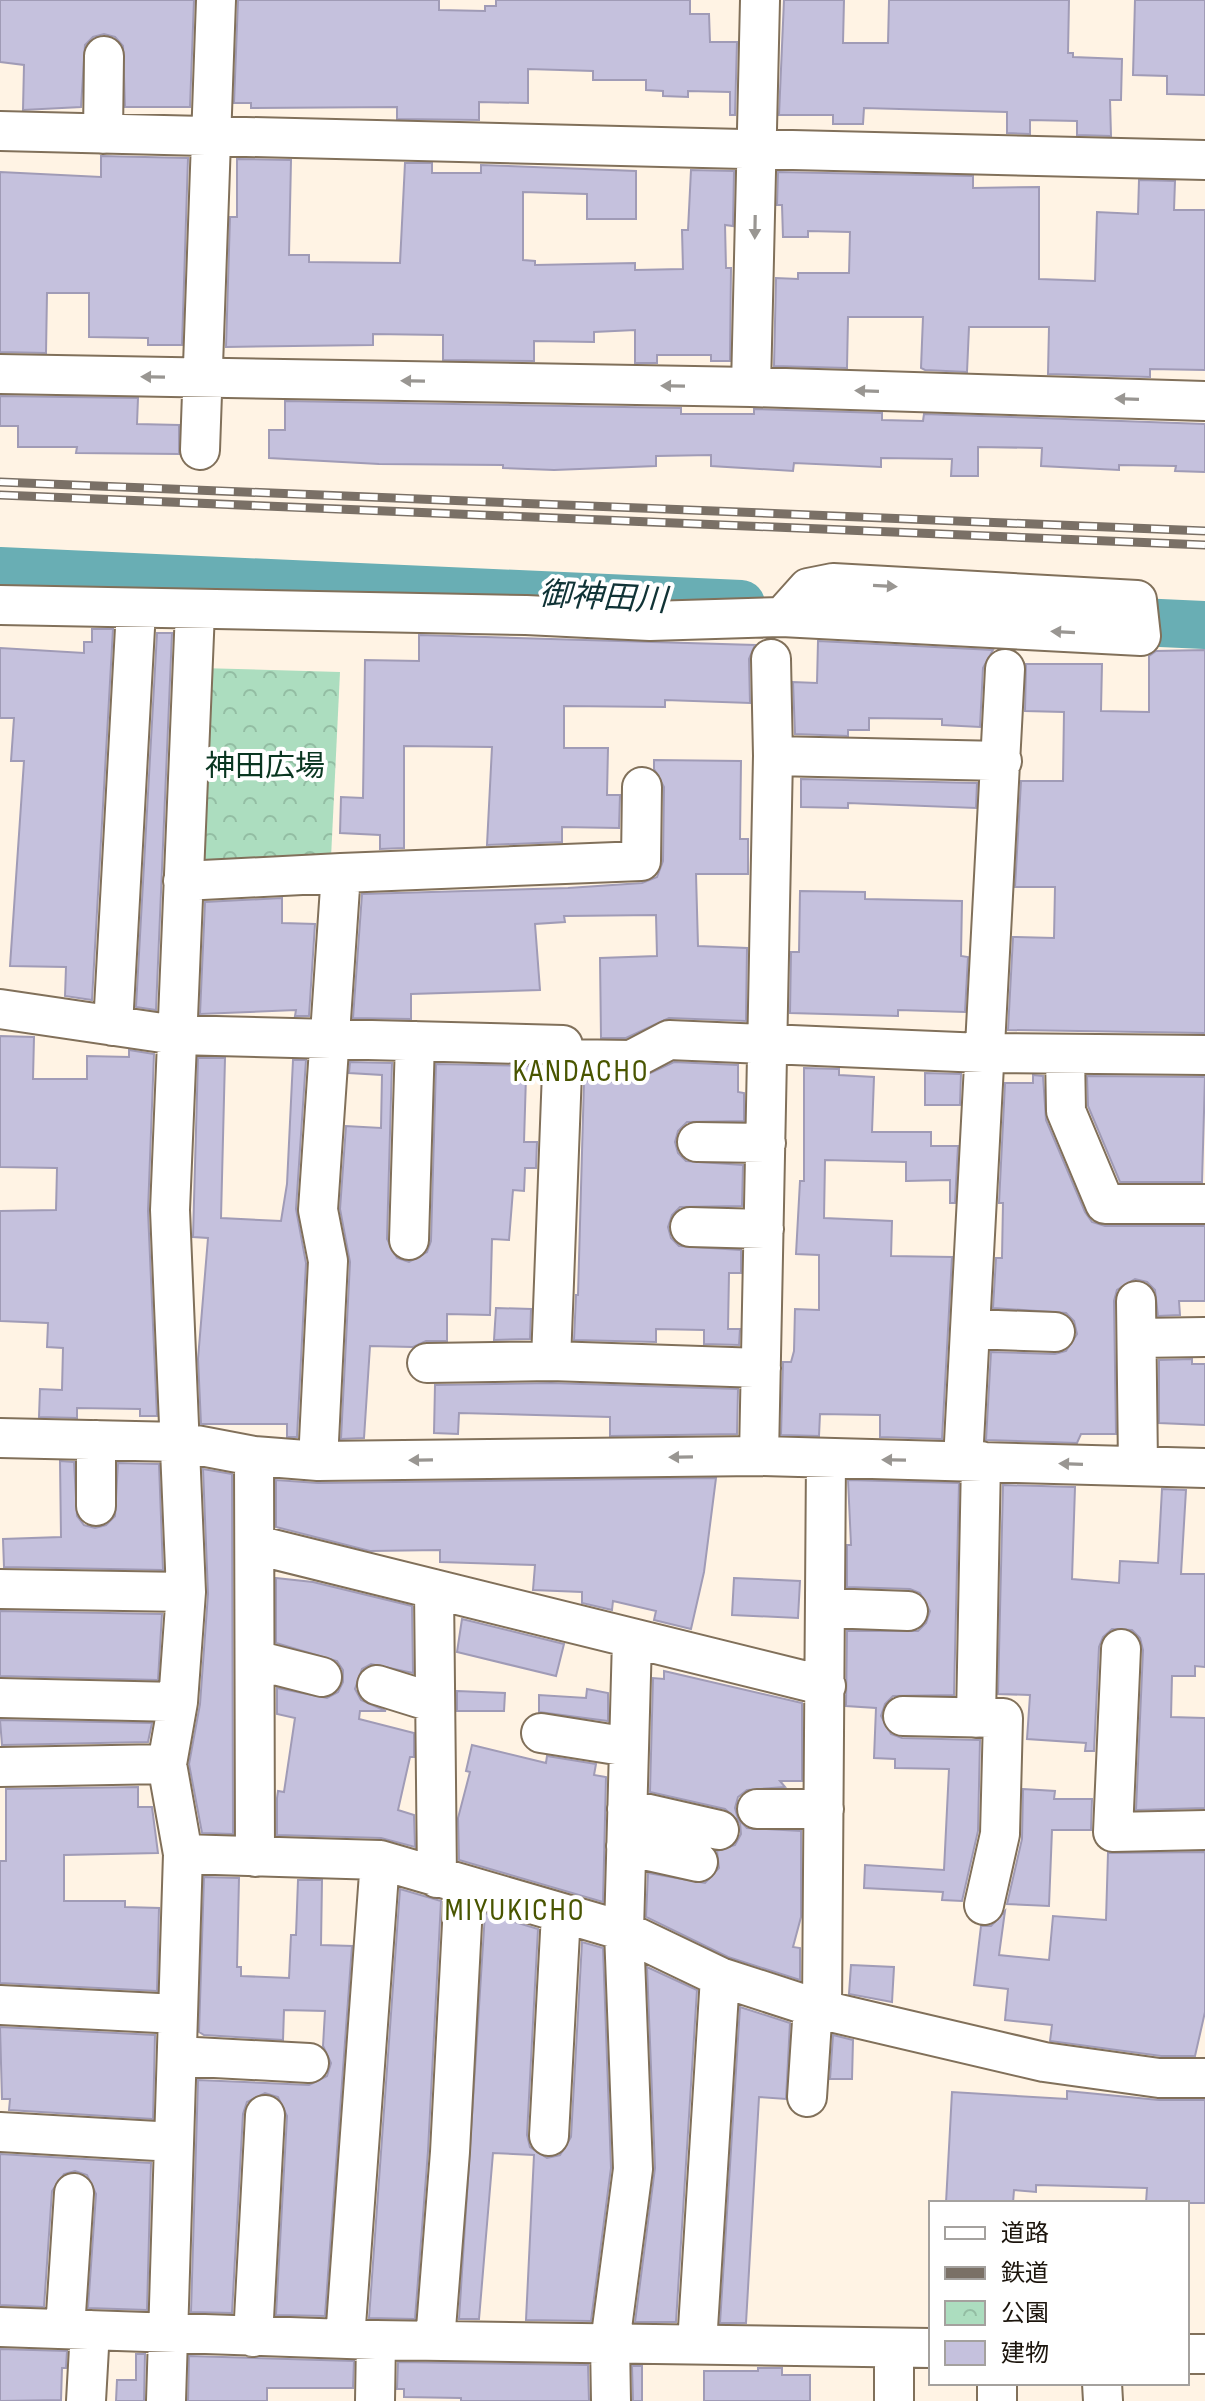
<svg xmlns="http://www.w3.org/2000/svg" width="1205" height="2401" font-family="'Sofia Sans Condensed','Noto Sans JP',sans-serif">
	<defs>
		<pattern id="park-crowns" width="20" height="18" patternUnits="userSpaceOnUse" patternTransform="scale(2)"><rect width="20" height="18" fill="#acddbf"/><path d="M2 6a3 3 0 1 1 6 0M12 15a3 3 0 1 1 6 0" fill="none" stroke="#93bda3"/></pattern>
	</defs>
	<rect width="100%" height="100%" fill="#fff3e4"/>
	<!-- park -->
	<path fill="url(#park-crowns)" d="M200,668L340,672L331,858L191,861Z"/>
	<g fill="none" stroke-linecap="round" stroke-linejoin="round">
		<!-- river -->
		<path stroke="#69aeb4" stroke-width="48" d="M0,571L741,604
			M1094,620L1205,625"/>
	</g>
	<!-- building -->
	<path fill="#c5c1dd" stroke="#a09bb6" stroke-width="2" d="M0,0H194L190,107H125L123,46L115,37L104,34L93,37L85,45L81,107L23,110L24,65L0,62Z
		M238,0H439V10L485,11V6H496V0H690V14H709L710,42H737L735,115H730V92L688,91V97L663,96V91L646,90V80H593V71L528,69V103L479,102V120L397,119V107L251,108V103H234Z
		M784,0H844L843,43H888L889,0H1069L1068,53H1073V57L1122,59L1121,100H1110L1111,136L1077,135V121L1030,120V134L1007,133V112L864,108L863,124H833V115H779Z
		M1135,0H1205V95L1167,94V76L1133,75Z
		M101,156L188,158L182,345H148V338L89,337V293H47L46,353L0,352V172L101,177Z
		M237,159L291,160L289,255H309V262L400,263L405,163H432V173H481V165L636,171V219H587V194L523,192V260L535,261V265L635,263V270L683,269L682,230H688L691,170L734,171L733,226L725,225L726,268H731L730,361H711V355H657V363H635V330L594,332V342L534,341V361L443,360V335L373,334V345L226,347L230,217H237Z
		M778,172L973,176V188L1039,187V279L1095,281L1097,212L1138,214L1139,180L1175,181L1174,210H1205V370L1150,369V377L1048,374L1049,327H969L967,372L925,370L921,368L923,317H848L847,368L774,366L776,278L798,279V273H849L850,232L808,231V237H783L782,205H777Z
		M0,396L138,398L137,424L179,425V454L76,453L77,447H18V426H0Z
		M285,401L681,408V414H754V409L882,413V420L923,421L924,414L1205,424V472L1175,471L1176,466L1119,465V470L1041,466L1042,448L978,447V476H951L952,459L881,458V467L794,463L793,471L711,466V455L656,456V466L554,470L503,468V465L379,464L269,458V430H285Z
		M92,629H113L92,1000L65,996L66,967L10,966L24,761H11L14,718H0V648L84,653V642H92Z
		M157,633H172L156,1010L136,1007Z
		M419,635L755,645L749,659L750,703L665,700V707L564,706V748H608L607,795H620L619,828L562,827V842L487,845L492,747L404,746V848L380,849V835L340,833L341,797L363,798L365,660L419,661Z
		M818,641L993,650L983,668L980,727L942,725V719L869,718V730H848V736L795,734L793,682L817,683Z
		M1205,650V1033L1008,1030L1013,937L1054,938L1055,887H1015L1021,781H1063L1064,712L1025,711L1026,664H1102L1101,711L1149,712V656L1156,651Z
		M654,760L741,761L740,839H748V874H696L698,946L747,948L746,1021L669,1018L626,1038H601L600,958L657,956L656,915L564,916L565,922L535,924L540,990L411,994V1019L353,1018L362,894L568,888L642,883L657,877L663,861L664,787L654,769Z
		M801,779L977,783L976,808L848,803V808L801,807Z
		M800,891L865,892V899L962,901L961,956L968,957L965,1012L898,1010V1016L790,1013L791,952H799Z
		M282,898V923L315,924L309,1016H295L296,1010L200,1014L205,902Z
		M0,1036L34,1037L33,1079H87V1056L129,1057V1050L154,1054L148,1211L157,1416H140V1409L77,1408V1418L39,1417L40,1389L62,1390L63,1348L47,1347L48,1323L0,1321V1211L56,1210L57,1168L0,1167Z
		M198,1058H225L221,1218L281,1221L287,1184L293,1060H306L296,1209L306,1263L297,1437H287V1424H201L198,1359L208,1238L193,1237Z
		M350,1062L392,1063L387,1239L397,1258L409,1262L427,1252L431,1241L436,1064L540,1066V1077L526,1076L524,1142H537L536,1168H525L524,1191L513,1190L509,1240L492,1239L490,1315L447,1314V1341H426L413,1347L370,1346L364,1438L341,1439L350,1262L340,1209L346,1126L381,1128L382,1075L349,1073Z
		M674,1062L738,1065V1092L744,1093V1121L687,1122L678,1131L675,1142L678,1153L686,1161L743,1165L742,1206L680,1207L672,1215L668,1227L671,1238L679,1246L741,1250V1273H729L728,1329H740L739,1345L704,1344V1330L656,1329V1342L574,1340L576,1295H578L584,1081L631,1082Z
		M804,1068L839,1069V1075L874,1077L872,1132H931V1146H958L955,1203H950V1180L906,1181V1162L825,1160L824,1218L892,1221L891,1256L952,1257L942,1439L880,1437V1415L820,1414L819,1436L781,1435L783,1362H791L794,1351L795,1309L819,1310V1255L796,1254L800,1181H804Z
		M925,1073L961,1074L960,1105H925Z
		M1033,1075L1043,1076L1046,1120L1085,1212L1092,1222L1105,1226H1205V1301H1179L1180,1315L1158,1316L1155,1290L1147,1282L1135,1279L1117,1290L1114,1301L1116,1434H1081L1077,1443L986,1440L991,1352L1055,1354L1066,1351L1077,1334L1074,1321L1066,1313L993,1308L996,1258H1002L1003,1203H999L1005,1083H1033Z
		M1087,1076L1205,1077L1202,1182H1120L1088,1106Z
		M496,1308L531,1309L530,1339L494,1340Z
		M1192,1359V1364H1205V1425L1159,1423V1360Z
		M551,1383L738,1389L737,1434L610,1436V1417L459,1413L458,1434L434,1433L435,1385Z
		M60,1461L74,1462L77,1516L84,1525L95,1528L106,1525L115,1516L118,1463L159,1464L163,1570L4,1567L3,1539L61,1537Z
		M203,1469L232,1474L233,1834L202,1833L189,1764L200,1704L208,1594Z
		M716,1478L704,1572L691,1629L654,1620L656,1611L613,1601L612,1610L582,1603V1592L533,1590L535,1565L440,1562V1550L370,1551L276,1527V1480L318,1483Z
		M848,1480L959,1483L954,1695L893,1696L885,1704L881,1716L891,1734L902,1738L980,1740L978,1831L962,1901L942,1900L943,1892L864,1888L865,1865L944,1870L949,1769L895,1768V1759L874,1758L876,1708L846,1706L847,1631H918L926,1623L930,1611L920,1593L910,1589L847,1587V1545H851Z
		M1003,1485L1075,1487L1072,1579L1119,1583L1120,1561L1158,1563L1162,1489L1186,1490L1181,1574H1205V1667L1195,1666V1676H1172L1171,1717L1205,1718V1808L1136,1810L1143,1650L1140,1638L1132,1630L1112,1629L1103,1637L1099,1647L1094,1751H1085L1086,1743L1027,1739L1030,1695L998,1694Z
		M276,1578L313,1582L412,1606L413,1673L371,1664L362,1669L355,1689L361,1700L386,1711H360L359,1719L414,1733V1757H410L398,1810L414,1815L415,1847L381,1838L277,1835V1798L278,1791L284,1792L295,1718L277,1714V1688L327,1698L338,1692L343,1682V1670L337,1661L276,1643Z
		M734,1578L800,1581L798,1618L732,1615Z
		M0,1611L162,1614L158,1680L0,1676Z
		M462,1619L564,1644L556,1676L457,1652Z
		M664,1671L802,1703V1781H780L785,1787L747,1790L738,1797L735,1808L738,1819L747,1828L801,1831V1917L793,1947L800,1948V1980L728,1957L646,1917L648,1873L705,1883L719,1868L717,1851L735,1845L741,1834L740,1823L725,1809L650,1792L653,1678L664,1679Z
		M587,1689L608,1693V1721L539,1712V1695L586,1698Z
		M457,1691L505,1693L504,1711H457Z
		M0,1720L152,1723L148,1742L2,1745Z
		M472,1745L546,1763L547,1756L596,1764L594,1775L606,1777L603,1902L459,1860L458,1818L470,1772L466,1771Z
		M138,1787V1807H152L158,1853L64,1855V1901H125V1907L159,1908L157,1991L0,1983V1861H6V1789Z
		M1023,1789L1055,1791L1054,1799H1092L1091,1830H1052L1049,1906L1007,1904L1022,1839Z
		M1205,1852V2012L1195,2056H1161L1050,2041L1052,2025L1005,2020L1008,1989L974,1985L981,1926H991L1005,1911L999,1955L1049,1960L1053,1916L1106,1920L1108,1853Z
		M204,1877L239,1878L237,1967H241V1976L289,1978L291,1935H296L298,1880H322L321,1945L352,1946L325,2316L276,2315L287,2116L278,2097L265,2093L247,2102L243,2114L232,2313L191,2312L198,2080L309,2085L327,2076L331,2063L323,2046L325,2011L284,2010L283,2040L204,2035L199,2032Z
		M400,1889L441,1901L428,2151L415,2319L369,2318Z
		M485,1913L538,1929L527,2135L530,2147L547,2158L560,2155L571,2137L582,1942L603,1948L611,2168L591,2321L526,2320L534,2155L493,2153L479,2319H459Z
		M851,1965L894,1967L892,2002L849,1994Z
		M647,1967L697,1990L676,2322H635L655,2168Z
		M740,2007L790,2023L786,2099L759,2097L746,2323H720Z
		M0,2027L155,2035L153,2119L9,2110L10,2099H2Z
		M833,2035L853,2040L852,2079H830Z
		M1067,2091L1159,2100H1205V2203H1146L1147,2188L1036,2185V2192L1014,2190L1013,2203H946L952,2092L1067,2099Z
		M0,2154L151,2163L147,2310L88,2308L96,2194L87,2175L75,2171L64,2174L52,2191L44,2307L0,2305Z
		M0,2349L67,2351L66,2368H62L61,2400L0,2401Z
		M136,2354H145L144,2401H116L117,2380H136Z
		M189,2356L354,2361L353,2388H267V2401H188Z
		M398,2362L588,2365L589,2401H461V2398L404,2397V2389H397Z
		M632,2366H642V2401H633Z
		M758,2368H782V2375H810V2401H704V2371H758Z"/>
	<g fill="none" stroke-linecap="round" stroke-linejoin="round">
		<defs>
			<path id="minor" d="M0,131L1205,160
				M103,134L104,56
				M0,374L751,387L1205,401
				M751,387L760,0
				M200,450L216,0
				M0,605L526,615L650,621L782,617L1141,636L1137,600L833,583L808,588L782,617
				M771,659L773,756
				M183,881L341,873
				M0,1009L176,1035L563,1045L551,1361L761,1368
				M113,1026L136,610
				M1065,1054L1066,1111L1105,1204H1205
				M563,1059L631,1060L669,1040L983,1053L1205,1055
				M697,1142L766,1143
				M690,1227L764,1229
				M409,1240L415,1041
				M1136,1301L1138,1466
				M970,1329L1055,1332
				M1137,1338L1205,1337
				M427,1363L551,1361
				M0,1438L180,1442L254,1456L318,1461L759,1456L1205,1468
				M254,1456L255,1857
				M759,1456L773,756L1002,761
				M318,1461L328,1261L318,1210L341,873L641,861L642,787
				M963,1461L1005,669
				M96,1506V1440
				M256,1545L826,1686
				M0,1589L186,1592
				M434,1589L437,1878
				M826,1608L908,1611
				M1121,1649L1113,1832L1205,1830
				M255,1660L322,1677
				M377,1685L435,1703
				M0,1698L178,1702
				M903,1716L1003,1718L1000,1834L984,1905
				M976,1718L981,1461
				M541,1733L629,1747
				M0,1767L167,1764
				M627,1809L719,1830
				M757,1809H824
				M626,1846L698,1862
				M183,1854L380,1860L624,1931L720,1977L822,2010L1044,2062L1159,2078H1205
				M0,2005L178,2014
				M822,2010L826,1458
				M177,2056L309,2063
				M807,2097L813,2006
				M0,2132L174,2142
				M549,2136L561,1914
				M0,2327L376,2340L931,2348
				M65,2329L74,2193
				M253,2337L265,2115
				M345,2339L380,1860
				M435,2341L450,2152L464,1886
				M697,2344L720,1977
				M894,2348V2401
				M1187,2354H1205
				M1102,2383L1103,2401
				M86,2401L90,2330
				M166,2401L183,1854L167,1764L178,1702L186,1592L170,1210L195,611
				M375,2401L376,2340
				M611,2401L610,2343L633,2169L624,1931L632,1639
				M997,2401V2383"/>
		</defs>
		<!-- minor casing -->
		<use href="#minor" stroke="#81705a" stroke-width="42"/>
		<!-- minor -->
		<use href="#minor" stroke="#fff" stroke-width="38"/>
		<defs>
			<path id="rail" d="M0,482L1205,531
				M0,495L1205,545"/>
		</defs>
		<!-- rail casing -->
		<use href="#rail" stroke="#7a7066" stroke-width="9"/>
		<!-- rail -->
		<use href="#rail" stroke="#fff" stroke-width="6" stroke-dasharray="18" stroke-linecap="butt"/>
	</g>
	<!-- one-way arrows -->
	<defs><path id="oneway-solid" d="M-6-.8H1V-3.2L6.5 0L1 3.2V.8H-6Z" transform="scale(2)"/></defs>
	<g fill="#999692">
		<use href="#oneway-solid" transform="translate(755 227) rotate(91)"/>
		<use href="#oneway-solid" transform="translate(153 377) rotate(-179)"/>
		<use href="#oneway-solid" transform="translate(413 381) rotate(-179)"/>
		<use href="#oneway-solid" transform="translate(673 386) rotate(-179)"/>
		<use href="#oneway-solid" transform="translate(867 391) rotate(-178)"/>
		<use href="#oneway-solid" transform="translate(1127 399) rotate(-178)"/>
		<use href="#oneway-solid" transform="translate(885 586) rotate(3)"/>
		<use href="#oneway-solid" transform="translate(1063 632) rotate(-177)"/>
		<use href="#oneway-solid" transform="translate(681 1457) rotate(179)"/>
		<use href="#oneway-solid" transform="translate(421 1460) rotate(179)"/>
		<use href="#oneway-solid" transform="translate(894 1460) rotate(-179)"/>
		<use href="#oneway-solid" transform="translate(1071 1464) rotate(-178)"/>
	</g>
	<g text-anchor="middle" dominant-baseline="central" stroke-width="8" stroke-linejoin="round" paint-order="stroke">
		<!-- park labels -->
		<g font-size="30" fill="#0a3621" stroke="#fff">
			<text x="265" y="767">神田広場</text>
		</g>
		<!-- water labels -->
		<g font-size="32" font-style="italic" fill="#103336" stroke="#fff">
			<text transform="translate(603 598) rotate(3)">御神田川</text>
		</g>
		<!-- neighbourhood labels -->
		<g font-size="32" letter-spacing="2" fill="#495500" stroke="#fff">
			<text x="581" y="1071">KANDACHO</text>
			<text x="515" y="1910">MIYUKICHO</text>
		</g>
	</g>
	<!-- legend -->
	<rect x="929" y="2201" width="260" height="184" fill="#ffffff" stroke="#a4a19e" stroke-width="2"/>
	<rect x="945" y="2227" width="40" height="12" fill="#ffffff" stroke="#a4a19e" stroke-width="2"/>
	<text x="1001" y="2241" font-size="24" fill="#1c150d">道路</text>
	<rect x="945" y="2267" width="40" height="12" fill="#7a7066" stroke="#a4a19e" stroke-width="2"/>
	<text x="1001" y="2281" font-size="24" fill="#1c150d">鉄道</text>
	<rect x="945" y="2301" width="40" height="24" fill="url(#park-crowns)" stroke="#a4a19e" stroke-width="2"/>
	<text x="1001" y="2321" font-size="24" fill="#1c150d">公園</text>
	<rect x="945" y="2341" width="40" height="24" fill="#c5c1dd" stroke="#a4a19e" stroke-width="2"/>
	<text x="1001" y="2361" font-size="24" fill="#1c150d">建物</text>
</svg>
